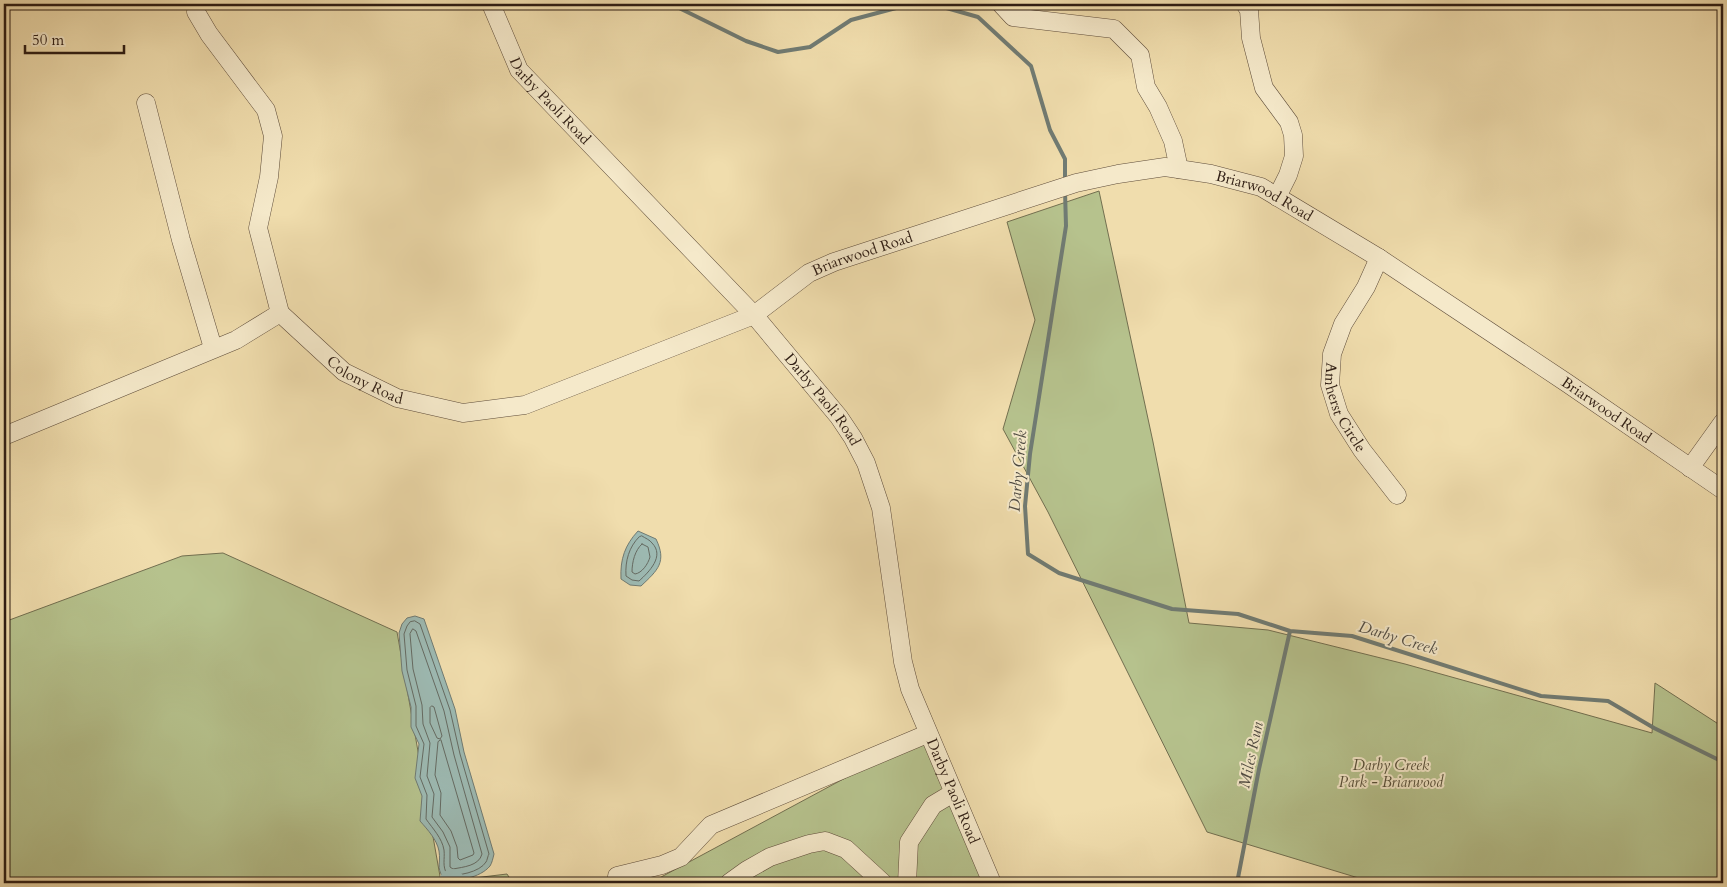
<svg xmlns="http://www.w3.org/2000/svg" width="1727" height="887" font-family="Cardo,serif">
	<rect width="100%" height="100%" fill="#f0ddad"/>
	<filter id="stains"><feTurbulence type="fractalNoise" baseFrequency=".004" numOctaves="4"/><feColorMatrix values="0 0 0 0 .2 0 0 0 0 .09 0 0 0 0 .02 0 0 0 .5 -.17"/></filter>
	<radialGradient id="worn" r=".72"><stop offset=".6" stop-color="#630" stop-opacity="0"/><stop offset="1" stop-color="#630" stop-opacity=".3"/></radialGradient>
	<!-- green -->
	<path fill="#b6c28d" stroke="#726f50" d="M1099,191L1153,442L1189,623L1268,630L1405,664L1652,733L1655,683L1723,727V883H1375L1207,832L1048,512L1003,429L1035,320L1007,222Z
		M223,553L397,632L441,882L507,874L513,883H4V622L182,556Z
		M927,734L992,883H650Z"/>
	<!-- water -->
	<path fill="#9dbab3" stroke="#707b73" d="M638,531L656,539C667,562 658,570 641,586L630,585L621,579C620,559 625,545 638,531Z
		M415,616L424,619L455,709L464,752L494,854C493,858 492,863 490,866C480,878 457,882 443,878C436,866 441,864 439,851C437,840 428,830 420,821L422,796L415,778L419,744L411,727V707L402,671L399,633L402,624L407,618Z"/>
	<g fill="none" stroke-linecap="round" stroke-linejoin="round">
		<!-- shore -->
		<path stroke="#656b63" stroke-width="1" d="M642,536C645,538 650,540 652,543C665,556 649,572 639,581L632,580L626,576C625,561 629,547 639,537Z
			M642,544L648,547L650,557C648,564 642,573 635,574L632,572C632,562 635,550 642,544Z
			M415,621L420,624L450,710L460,754L489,854C488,855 487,861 486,862C480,872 457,877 447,874C442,866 445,859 444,850C442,838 433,829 426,819L427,795L420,777L424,744L416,726V706L407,670L404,634L407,626L410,622Z
			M413,629L416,631L444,711L454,755L482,854C479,866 463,867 453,869L450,867V847L443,832L432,817L434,794L427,776L430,743L423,724L422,705L413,669L410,634Z
			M432,706L434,707L442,736L440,739L437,738L430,723V708Z
			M441,740L474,853L473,855L460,860L458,858L457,847L451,831L440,815L441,793L435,775L438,742Z"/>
		<!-- stream -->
		<path stroke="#707b73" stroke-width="4" d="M671,4L746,41L778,52L810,47L851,20L896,8L943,7L978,17L1031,66L1050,130L1065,159V182
			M1065,191L1066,226L1030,454L1025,506L1028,554L1059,573L1172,609L1238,614L1290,631L1352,636L1541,696L1608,701L1654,728L1723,762
			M1237,883L1259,769L1290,631"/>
		<!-- river -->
		<path stroke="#9dbab3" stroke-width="24" d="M450,883L452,881"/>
		<defs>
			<g id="minor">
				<path id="s1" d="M491,4L519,70L754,315L839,417L853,438L866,463L881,508L903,662L910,689L992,883"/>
				<path d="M1001,4L1013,17L1114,29L1140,55L1146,87L1158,107L1173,141L1179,169"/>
				<path d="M1245,4L1249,10L1251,38L1264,88L1289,122L1293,135L1294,156L1288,175L1277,197"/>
				<path d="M196,12L209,34L266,110L273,136L269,177L258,228L280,313"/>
				<path d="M146,103L181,240L213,348"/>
				<path id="s2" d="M1379,258L1366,287L1343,324L1332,354L1330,385L1339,414L1362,450L1397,495"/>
				<path id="s3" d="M4,436L236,340L280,313L344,372L397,398L463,413L525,405L754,315L809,273L834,262L1076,183L1118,174L1165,167L1211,174L1261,187L1379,258L1567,383L1723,490"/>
				<path d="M1690,468L1723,422"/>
				<path d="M617,876L662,865L681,857L711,825L927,734"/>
				<path d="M729,883L747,870L770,857L809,844L825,841L846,849L883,883"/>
				<path d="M907,883L909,842L933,805L953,793"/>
			</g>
		</defs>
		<!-- minor casing -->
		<use href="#minor" stroke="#5e4c3a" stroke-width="19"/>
		<!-- minor -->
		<use href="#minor" stroke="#f5e9ca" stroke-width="18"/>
	</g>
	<g text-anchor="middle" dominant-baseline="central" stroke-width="4" stroke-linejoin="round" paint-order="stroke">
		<!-- street labels -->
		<g font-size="15" fill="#2d1c13" stroke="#f5e9ca">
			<text stroke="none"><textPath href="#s1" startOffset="115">Darby Paoli Road</textPath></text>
			<text stroke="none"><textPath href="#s3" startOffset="1371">Briarwood Road</textPath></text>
			<text stroke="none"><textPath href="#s3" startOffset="951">Briarwood Road</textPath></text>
			<text stroke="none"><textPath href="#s3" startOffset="412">Colony Road</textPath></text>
			<text stroke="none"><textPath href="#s1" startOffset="520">Darby Paoli Road</textPath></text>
			<text stroke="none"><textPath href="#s2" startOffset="164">Amherst Circle</textPath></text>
			<text stroke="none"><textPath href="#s3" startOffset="1776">Briarwood Road</textPath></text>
			<text stroke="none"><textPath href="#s1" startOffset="939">Darby Paoli Road</textPath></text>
		</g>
		<!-- park labels -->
		<g font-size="15" font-style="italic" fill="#564e38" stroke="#f5e9ca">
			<text x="1391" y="765">Darby Creek<tspan x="1391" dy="17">Park - Briarwood</tspan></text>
		</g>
		<!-- water labels -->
		<g font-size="16" font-style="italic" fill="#4f4b43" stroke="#f5e9ca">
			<text transform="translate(1018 471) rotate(-85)">Darby Creek</text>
			<text transform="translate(1398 638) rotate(17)">Darby Creek</text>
			<text transform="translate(1251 755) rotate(-78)">Miles Run</text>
		</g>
	</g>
	<!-- margin -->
	<rect width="1727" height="887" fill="none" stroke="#f0ddad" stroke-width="20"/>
	<rect x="5" y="5" width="1717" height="877" fill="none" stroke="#2d1c13" stroke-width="2.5"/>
	<rect x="10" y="10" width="1707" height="867" fill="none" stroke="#2d1c13"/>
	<!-- scale -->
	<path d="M25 45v8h99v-8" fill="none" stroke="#2d1c13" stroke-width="2.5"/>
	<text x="32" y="45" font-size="15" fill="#2d1c13" stroke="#f5e9ca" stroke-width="4" paint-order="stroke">50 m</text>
	<rect width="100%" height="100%" filter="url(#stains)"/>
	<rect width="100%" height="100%" fill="url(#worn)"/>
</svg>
